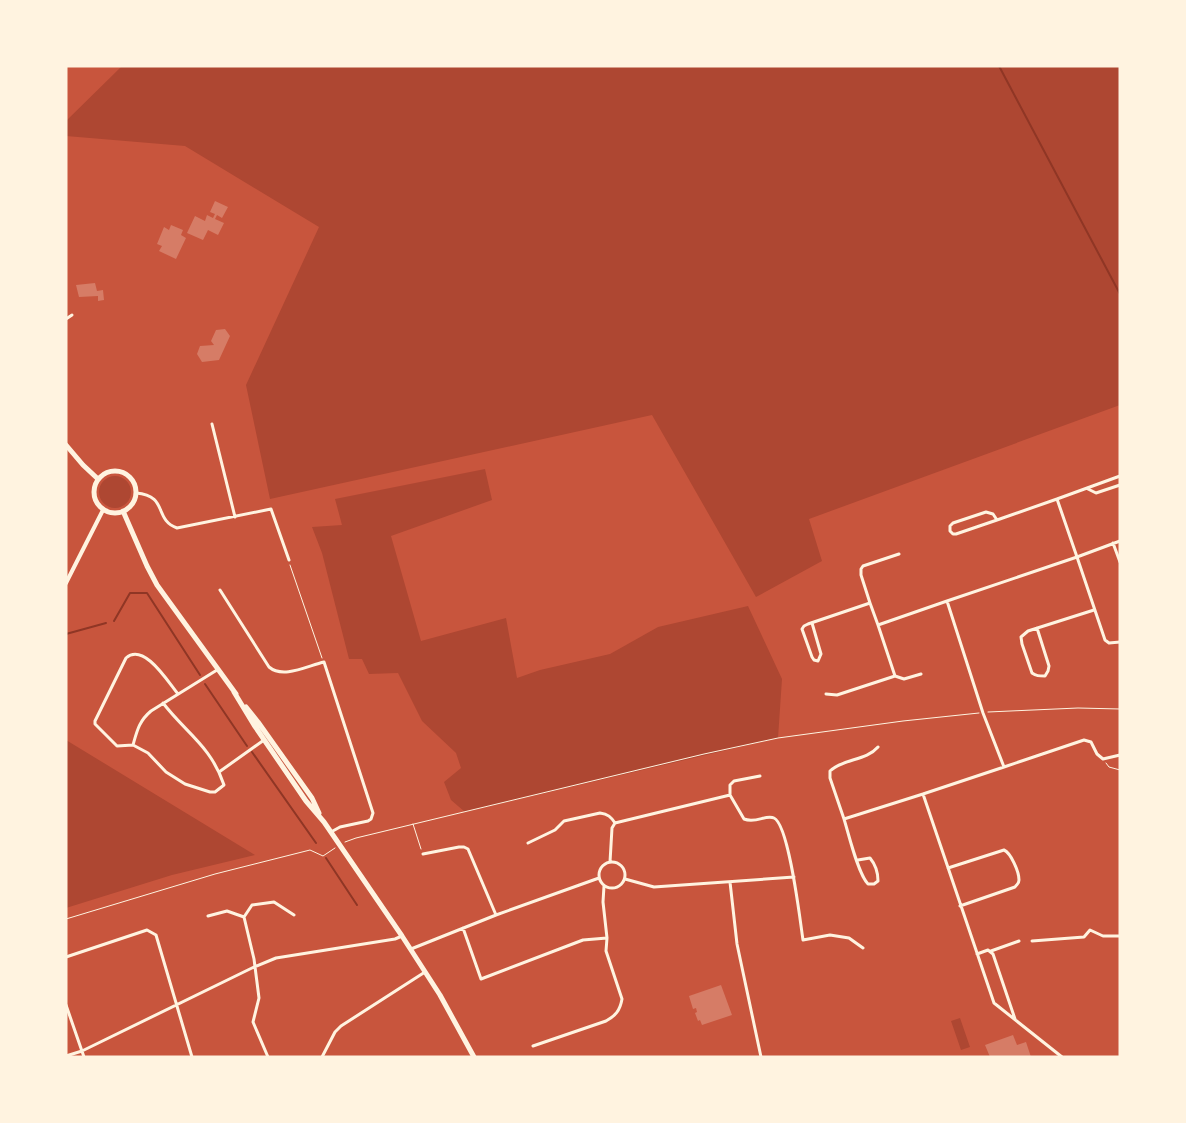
<svg xmlns="http://www.w3.org/2000/svg" width="1186" height="1123" font-family="'Varela Round',sans-serif">
	<rect width="100%" height="100%" fill="#c8553d"/>
	<!-- green -->
	<path fill="#ae4732" d="M122,66H1120V405L809,519L822,561L756,597L652,415L270,499L246,385L319,227L185,146L66,136V121Z
		M485,469L492,500L391,536L421,641L506,618L517,678L540,670L610,654L658,627L748,606L782,679L778,738L465,812L451,800L444,782L461,768L456,753L422,721L398,673L369,674L362,659H349L322,553L312,527L342,525L335,499Z
		M99 492a16 16 0 1 1 32 0a16 16 0 1 1-32 0Z
		M66,740L255,855L172,875L66,908Z
		M960,1018L970,1047L961,1050L951,1021Z"/>
	<g fill="none" stroke-linecap="round" stroke-linejoin="round">
		<!-- stream -->
		<path stroke="#8f3625" stroke-width="2" d="M999,66L1120,294
			M114,621L130,593H147L200,675
			M66,634L106,623
			M205,684L247,746
			M252,752L316,843
			M326,858L357,905"/>
	</g>
	<!-- building -->
	<path fill="#d67c66" d="M215,201L228,207L222,218L217,215L215,219L224,223L218,235L208,230L203,240L187,233L195,216L205,221L207,215L213,218L215,214L210,212Z
		M171,225L183,230L181,235L186,238L176,259L159,251L162,246L157,244L164,227L169,230Z
		M95,283L97,291L103,290L104,300L98,301V296L79,297L76,285Z
		M225,329L230,336L219,360L202,362L197,354L200,346L214,345L211,341L216,330Z
		M721,985L732,1015L702,1025L700,1020L698,1021L695,1013L697,1012L696,1008L693,1009L689,996Z
		M1013,1035L1017,1045L1026,1042L1031,1057H990L985,1045Z"/>
	<g fill="none" stroke-linecap="round" stroke-linejoin="round">
		<!-- path -->
		<path stroke="#fff3e0" stroke-width="1" d="M290,565L322,658
			M988,712L1078,708L1120,709
			M1106,763L1109,767L1120,770
			M413,824L421,849
			M345,842L356,838L704,754L778,738L903,721L979,713
			M66,919L215,874L310,850L323,856L335,848"/>
		<!-- minor -->
		<path stroke="#fff3e0" stroke-width="3" d="M66,319L72,315
			M212,424L235,517
			M1088,489L1096,493L1120,485
			M136,493C169,496 153,519 177,528L271,509L289,560
			M1057,499L1120,476
			M986,512L993,514L997,520L956,534H953L950,531V526L953,523Z
			M997,520L1057,499L1077,557L1120,541
			M1113,543L1120,562
			M220,590L269,667C283,679 307,666 324,662L373,813L371,819L368,821L340,827L331,832
			M870,603L861,575V569L863,566L899,554
			M812,623L821,654L818,661L814,660L812,657L802,629L804,626L808,624L870,603L878,625L947,601
			M878,625L895,676L904,679L921,674
			M1037,628L1049,666L1048,671L1045,676C1039,676 1036,676 1032,673L1022,644L1021,637L1028,631L1094,610
			M826,694L837,695L895,676
			M163,703C186,733 211,746 224,785L215,792H210L185,784L166,772L148,753L133,745C137,731 139,721 151,711L217,670
			M133,745L117,746L95,724V721L126,658C144,642 168,682 178,694
			M878,747C866,761 844,758 830,771V778L844,819L923,794
			M1004,767L1084,740L1091,742L1097,754L1103,759L1120,755
			M219,772L264,740
			M730,795V785L734,781L760,776
			M844,819C849,835 858,874 868,884H874L878,881C878,873 875,864 870,858L858,860
			M615,823L730,795L744,819C756,824 766,814 774,818C789,825 800,920 803,940L830,935L849,938L863,948
			M528,843L555,830L564,821L600,813C608,814 611,817 615,823L612,828L610,862
			M423,854L459,847H464L468,849L496,915
			M599 875a13 13 0 1 1 26 0a13 13 0 1 1-26 0Z
			M948,868L1004,850C1011,853 1019,872 1019,880C1019,884 1017,884 1015,887L960,906
			M625,879L654,887L794,877
			M730,882L737,944L761,1057
			M208,916L227,911L244,917
			M463,928L481,979L583,940L607,938L603,902L604,886
			M1032,941L1084,937L1090,930L1103,936H1120
			M411,949L496,915L599,878
			M991,951L1019,941
			M977,954L988,950L993,954L1015,1019
			M66,957L147,930L156,935L192,1057
			M66,1005L84,1057
			M533,1046L606,1021C615,1016 620,1011 622,999L606,951L607,938
			M66,1056L82,1051L254,967L276,958L395,939L402,936
			M268,1057L253,1022L259,998L254,959L244,917L252,905L274,902L294,915
			M322,1057L335,1032L341,1026L425,972
			M1062,1057L994,1003L923,794L1004,767L983,713L947,601L1077,557L1105,640L1109,643L1120,642"/>
		<!-- tertiary -->
		<path stroke="#fff3e0" stroke-width="4" d="M66,583L103,510"/>
		<!-- primary -->
		<path stroke="#fff3e0" stroke-width="5" d="M66,445L83,465L98,479
			M94 492a21 21 0 1 1 42 0a21 21 0 1 1-42 0Z
			M123,511L147,566L157,585L236,694
			M234,692L254,725L306,801L324,822L402,936L440,995L474,1057
			M246,707L258,722L312,798L319,813"/>
	</g>
	<!-- border -->
	<rect width="1186" height="1123" fill="none" stroke="#fff3e0" stroke-width="135"/>
</svg>
